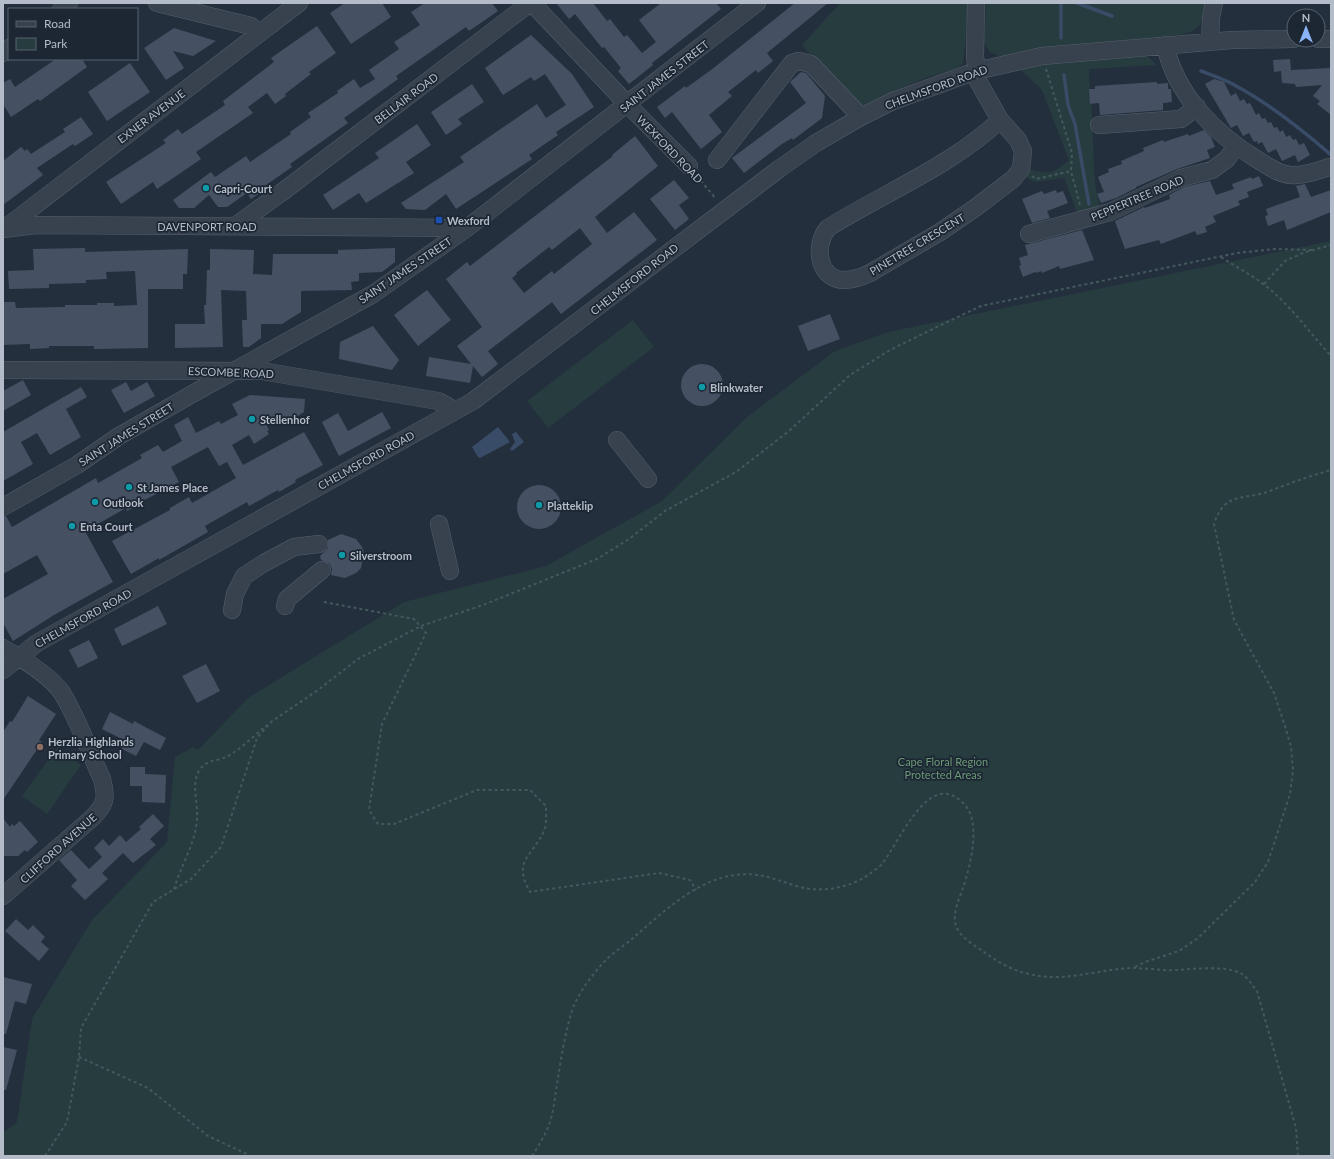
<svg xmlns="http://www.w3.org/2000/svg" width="1334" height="1159" font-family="Lato,sans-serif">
	<rect width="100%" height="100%" fill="#242f3e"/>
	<!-- green -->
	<path fill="#263c3f" d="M840,3H969L963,64C953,72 938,73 926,78C902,87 880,98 858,109L802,45Z
		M986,3H1208C1201,23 1202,30 1180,35L1035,49L1001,57L990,52L984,43Z
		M1146,55L1157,65L1090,69L1089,73C1090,95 1093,117 1093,139C1094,162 1093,184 1100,206L1077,213L1064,178L1035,182L1024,176L1027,169C1048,174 1052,175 1069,160L1042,90L1019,68L1051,61Z
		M1331,241V1156H3V1133L17,1122L32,1019L92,920L167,842L175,757L193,747L198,750L248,698L404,602L546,566L662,501L747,417L835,351L888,332Z
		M633,320L654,347L548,428L527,401Z
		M57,748L81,765L47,814L22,796Z"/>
	<!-- water -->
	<path fill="#394c67" d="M498,427L510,442L480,458L478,457L472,447Z
		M516,432L524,442L512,451L510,449L515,442L512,434Z"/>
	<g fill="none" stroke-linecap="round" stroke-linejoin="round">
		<!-- stream -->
		<path stroke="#394c67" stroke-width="3.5" d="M1061,3V38
			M1077,3L1112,16
			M1201,71C1214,76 1227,80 1238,87C1271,105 1301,129 1330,154
			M1064,75L1068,105L1075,124L1089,204"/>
	</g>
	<!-- building -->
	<path fill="#455162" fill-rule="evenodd" d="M345,3H382L391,17L351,44L330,13Z
		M425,3H492L498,11L469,31L466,27L396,76L398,79L344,118L348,123L290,164L292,167L266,185L268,188L251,199L247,193L227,207H218L209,195L194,208H179L173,200L211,172L215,177L246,156L250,162L291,134L290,132L311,117L308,113L338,93L337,91L354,79L360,88L375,79L369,70L399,49L394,42L420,25L411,12Z
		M556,3H593L607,21L610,19L624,37L627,35L642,53L656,42L639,20L661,3H716L721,9L652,63L653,65L629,84L618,71L621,68L604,47L602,48L575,14L569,19Z
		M795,3H828L767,53L773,61L758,73L756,70L728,92L732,96L709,115L722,132L701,149L672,112L665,118L657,107L685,86L686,88L711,70Z
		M317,26L336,53L309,72L311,74L285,94L286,96L275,104L267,93L248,107L253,113L196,152L201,159L157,189L153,182L121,204L106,182L166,143L163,140L178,129L182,134L225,105L223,101L274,62L271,58Z
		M174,28L216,41L193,56L173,51L184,68L166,80L144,48Z
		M531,35L572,74L594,107L556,132L558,135L529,155L532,159L456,209L446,194L425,210L406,209L401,203L464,162L460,157L537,104L546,118L566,105L545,74L534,81L531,77L503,95L485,68Z
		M56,59H82L87,67L40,101L38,99L11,117L3,104V83L10,79L15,87Z
		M1290,59L1291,70L1331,68V115L1317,104L1320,101L1313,96L1322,85L1296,87L1295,84L1282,83L1281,71L1274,72L1273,60Z
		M130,63L150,92L107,121L88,92Z
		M801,72L806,73L825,96L822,118L793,140L792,138L782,144L744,173L732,158L806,103L790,82Z
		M1214,79L1224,82L1231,96L1236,93L1240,101L1244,99L1247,104L1250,103L1256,115L1259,113L1262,119L1265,118L1268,123L1271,122L1274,128L1277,127L1280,132L1283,130L1286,137L1290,135L1293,140L1296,139L1299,145L1304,143L1310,155L1298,162L1295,155L1282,161L1276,149L1268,153L1262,142L1258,144L1257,141L1254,142L1249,133L1243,136L1237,125L1231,128L1205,84Z
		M1157,82V84L1168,83V89H1171L1172,102L1163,103V110L1100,115L1099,103L1090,104L1089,89H1095V86Z
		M472,84L484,102L458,119L462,124L446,135L431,112Z
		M81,117L93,134L75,146L73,144L37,168L43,175L3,205V161L21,147L25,151L27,149L31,154L65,132L63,129Z
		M417,124L431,145L406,162L414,173L366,203L359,193L333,210L323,195L379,158L375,153Z
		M1204,130L1211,137L1215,147L1207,150L1210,158L1177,169L1136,187V188L1116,198L1101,203L1097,194L1104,192L1098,177L1109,172L1108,169L1122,164L1121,161L1144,151L1143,148L1163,140L1164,142L1188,134L1189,136Z
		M635,136L658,166L595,217L607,233L634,212L657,240L561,314L552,302L488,351L498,364L482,377L473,366L470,383L426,376L429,357L471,364L457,346L482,327L446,279L467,262L470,266L613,156L612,155ZM580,228L592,244L554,274L552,271L524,293L512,278L517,274L516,273L549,247L552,250Z
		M1259,176L1263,186L1247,192L1249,197L1238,201L1240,205L1213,216L1216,222L1205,227L1207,232L1197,235L1195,231L1161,244L1159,240L1125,249L1115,221L1144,207L1145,208L1170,199L1169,195L1184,187L1210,181L1216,195L1234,189L1232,184L1251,177L1252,179Z
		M674,180L689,198L679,205L689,219L675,230L650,199Z
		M1305,184L1311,197L1331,190V212L1287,230L1284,220L1268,226L1265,216L1268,215L1266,209L1300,197L1296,186Z
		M1056,190L1057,193L1063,191L1068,203L1047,211L1050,218L1032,223L1022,199L1042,191L1044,194Z
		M1082,230L1094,260L1060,269L1059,266L1042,273L1041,271L1036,273L1035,272L1023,277L1019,266L1021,265L1019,258L1028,255L1025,245Z
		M85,248V252L188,249L187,274H183V289H148V348L94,349V346H49V348L30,349V344L3,345V302H15L16,308L65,307V305H97V303H114V306L137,305L135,271L106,272L107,279L86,280V283L49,284V288L9,289L8,271L34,270L33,249Z
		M395,248V262L382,272L359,273V281L351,282L352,290L301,291V312L282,324H261V338L249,347H243L242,320H247L246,291L221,290L223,347L175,348V324H205L204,305H206L207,270H210V249L254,250L253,274L272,275L273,254H338V250Z
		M427,290L451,320L418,346L394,315Z
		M830,314L840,339L808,351L798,326Z
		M373,326L399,360L392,370L339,359L340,342Z
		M681 385a21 21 0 1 1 42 0a21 21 0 1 1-42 0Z
		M23,380L31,395L3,411V391Z
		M126,382L131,391L147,382L155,396L124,413L111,390Z
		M81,387L87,397L66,409L81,437L50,455L37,433L21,442L33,464L3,481V432Z
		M250,395L305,399L304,412L290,421L262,417L269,430L267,431L269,434L254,444L249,435L232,445L243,465L304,432L323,465L295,480L296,482L279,492L278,490L249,506L247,502L205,526L208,532L159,560V558L131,574L112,541L170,510V508L189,497L192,503L236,478L227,462L219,466L208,447L171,467L179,482L135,505L136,506L127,511L126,508L87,530L88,532L86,533L113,582L54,615L13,641L3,623V599L48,574L37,555L3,574V517L6,516L12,527L96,478L98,483L142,458L140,455L158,445L163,452L182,441L174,425L188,417L196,433L219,421L221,424L238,415L232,404Z
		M382,412L391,428L339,456L322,422L338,413L348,431Z
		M517 507a22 22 0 1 1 44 0a22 22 0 1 1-44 0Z
		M341,534L356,539L362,547L364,553L361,568L356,573L345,578L331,575L332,569L330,564L321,560L320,556L328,548V540Z
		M158,606L167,624L122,646L114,629Z
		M89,640L98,658L78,668L69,650Z
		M206,664L220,691L197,703L182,676Z
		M28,696L56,714L39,740L42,742L3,800V732L10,721L12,722Z
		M110,712L133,724L134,721L166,738L160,750L144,742L136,756L120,748L124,740L102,729Z
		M130,767H145V774L166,775L165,803L142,802V786H130Z
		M153,814L164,826L150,839L156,845L133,863L123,853L102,873L108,879L85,900L71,886L77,880L59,860L71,850L89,869L102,857L94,848L103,839L109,846L120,835L126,842L141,829L139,827Z
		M3,818L10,827L12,824L14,826L20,821L38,842L27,852L25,850L18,856H3Z
		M16,919L28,930L33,925L45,937L41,942L49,949L39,961L5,931Z
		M3,977L32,984L26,1004L15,1001L6,1034H3Z
		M3,1047L17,1050L6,1090H3Z"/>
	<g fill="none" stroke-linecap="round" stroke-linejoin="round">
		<defs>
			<path id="minor" d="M157,3L251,26L258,34
				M532,3L628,105L689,166
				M976,3L975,56L978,81L1000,120L1018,140L1023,151L1021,169L1013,179L975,208L940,232L870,273C862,277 852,280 843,280C817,278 814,244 828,228C885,192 950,167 1000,120
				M61,9L69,3
				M1318,39H1331
				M1210,42L1211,18L1214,3
				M1165,45C1176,95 1215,134 1258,160C1268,166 1278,174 1291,175C1304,176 1317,171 1329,167
				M3,53L9,48
				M1099,125L1181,119L1197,107
				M717,160L792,63L799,61L811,64L861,117
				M235,226L281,193L530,3
				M3,229L36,225L467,228
				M4,229L299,3
				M1029,234L1110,212L1181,178L1212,170L1227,159L1236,146
				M3,370L262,371L438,401L449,407L452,413
				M617,440L648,479
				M3,507L77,465L119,436L194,393L373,294L467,228L757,3
				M439,524L450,571
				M285,606L287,599L322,570
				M232,610L235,594L244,576L264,563L294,547L319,544
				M3,648C21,658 51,676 62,693C78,719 89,751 102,779C107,798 106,804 92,818L3,896
				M3,670L37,643L473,401L779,169L816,143L861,117L893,101L976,71L1042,56L1232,40L1294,39"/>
		</defs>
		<!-- minor casing -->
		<use href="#minor" stroke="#565f6c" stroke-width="18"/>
		<!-- path -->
		<path stroke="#44595c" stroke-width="2" stroke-dasharray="3 3" stroke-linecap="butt" d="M1046,69L1072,153L1071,171L1080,205
			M697,176L716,199
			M1032,176L1036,179L1071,171
			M1221,257C1236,267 1252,275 1266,286C1291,306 1309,332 1331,356
			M1264,284L1285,261L1303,253L1331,245
			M324,602L414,619L426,633L382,724L369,810L378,824H394L477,790H530L546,806C546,813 547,825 544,831C532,857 512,860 530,892L659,873L690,880L696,890
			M174,889C181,865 197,841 197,816C198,800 190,782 201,768C209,759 219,761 228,756C242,748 255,735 267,725
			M1135,967L1145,962L1179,951L1198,938L1255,882L1268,862L1290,794L1293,770L1291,747L1285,726L1274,693L1234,620L1214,524C1225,490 1245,501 1270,491C1290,483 1310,476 1331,470
			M79,1057L148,1088L208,1136L251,1156
			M45,1156L67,1122L79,1057L81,1028L153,902L191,879L221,847L257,738L271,722L318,690L358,659L421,626L483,605L597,559L629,539L665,511L736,472L789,431L850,375L890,350L943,324L981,306L1237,253L1275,249L1312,250
			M532,1156C539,1145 546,1134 550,1122C554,1109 555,1096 557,1084C561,1059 565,1032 573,1008C579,992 592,975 604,962C612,953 624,946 633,938C662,913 696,880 735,875C761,871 780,882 804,888C825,892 851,887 868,875C872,872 877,869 881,865C899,845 928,766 964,804C982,822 970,867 963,888C959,899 952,914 956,926C960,937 975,946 984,952C999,963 1015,972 1034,975C1066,982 1100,969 1132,968C1147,968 1162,971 1176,970C1194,969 1227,965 1242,974C1248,978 1252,985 1257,991L1296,1128L1298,1156"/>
		<!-- minor -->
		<use href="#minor" stroke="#38414e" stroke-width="17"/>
	</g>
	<!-- markers -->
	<g fill="#0f9aa8" stroke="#1d2633" stroke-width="1.5">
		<circle cx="206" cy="188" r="4"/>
		<circle cx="702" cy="387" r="4"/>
		<circle cx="252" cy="419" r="4"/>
		<circle cx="129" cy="487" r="4"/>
		<circle cx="95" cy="502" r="4"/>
		<circle cx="539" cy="505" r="4"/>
		<circle cx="72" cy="526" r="4"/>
		<circle cx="342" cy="555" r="4"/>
	</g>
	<rect fill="#1a4fb4" stroke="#1d2633" stroke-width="1.5" x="435" y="216" width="8" height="8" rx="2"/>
	<circle fill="#8d6e63" stroke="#1d2633" stroke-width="1.5" cx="40" cy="747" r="4"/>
	<g text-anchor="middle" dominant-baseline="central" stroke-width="3.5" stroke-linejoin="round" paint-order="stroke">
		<!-- street labels -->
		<g font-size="11" fill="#b4bcc9" stroke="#1d2633">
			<text transform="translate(664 76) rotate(-38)">SAINT JAMES STREET</text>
			<text transform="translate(936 87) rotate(-20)">CHELMSFORD ROAD</text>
			<text transform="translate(406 98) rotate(-37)">BELLAIR ROAD</text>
			<text transform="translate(151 116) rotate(-37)">EXNER AVENUE</text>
			<text transform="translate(670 149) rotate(46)">WEXFORD ROAD</text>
			<text transform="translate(1137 198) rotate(-23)">PEPPERTREE ROAD</text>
			<text x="207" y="226">DAVENPORT ROAD</text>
			<text transform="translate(917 244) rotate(-31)">PINETREE CRESCENT</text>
			<text transform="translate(405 270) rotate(-34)">SAINT JAMES STREET</text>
			<text transform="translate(634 279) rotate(-38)">CHELMSFORD ROAD</text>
			<text transform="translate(231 372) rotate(2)">ESCOMBE ROAD</text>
			<text transform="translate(126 434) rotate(-32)">SAINT JAMES STREET</text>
			<text transform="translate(366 460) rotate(-29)">CHELMSFORD ROAD</text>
			<text transform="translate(83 618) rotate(-29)">CHELMSFORD ROAD</text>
			<text transform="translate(58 848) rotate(-42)">CLIFFORD AVENUE</text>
		</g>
		<!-- poi labels -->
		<g font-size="11" font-weight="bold" fill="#b4bcc9" stroke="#1d2633" text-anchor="start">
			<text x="214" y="188">Capri-Court</text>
			<text x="447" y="220">Wexford</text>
			<text x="710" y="387">Blinkwater</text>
			<text x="260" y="419">Stellenhof</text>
			<text x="137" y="487">St James Place</text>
			<text x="103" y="502">Outlook</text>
			<text x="547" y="505">Platteklip</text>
			<text x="80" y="526">Enta Court</text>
			<text x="350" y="555">Silverstroom</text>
			<text x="48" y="741">Herzlia Highlands<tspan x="48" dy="13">Primary School</tspan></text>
		</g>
		<!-- park labels -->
		<g font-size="11" fill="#6b9a76" stroke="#1d2633">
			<text x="943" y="761">Cape Floral Region<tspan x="943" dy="13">Protected Areas</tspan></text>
		</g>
	</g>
	<!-- border -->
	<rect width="1334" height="1159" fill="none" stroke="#b4bcc9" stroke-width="8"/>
	<!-- legend -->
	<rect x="8" y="8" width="130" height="52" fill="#1d2633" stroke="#59626f"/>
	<rect x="16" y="21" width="20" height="6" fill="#38414e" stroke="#59626f"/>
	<text x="44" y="28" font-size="12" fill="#b4bcc9">Road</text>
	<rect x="16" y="38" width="20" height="12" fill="#263c3f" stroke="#59626f"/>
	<text x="44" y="48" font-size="12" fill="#b4bcc9">Park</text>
	<!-- north arrow -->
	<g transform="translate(1306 28)"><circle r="19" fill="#1d2633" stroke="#59626f"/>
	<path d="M0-3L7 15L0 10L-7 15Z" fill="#8ab4f8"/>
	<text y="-6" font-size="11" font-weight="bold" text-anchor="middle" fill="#b4bcc9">N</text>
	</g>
</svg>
